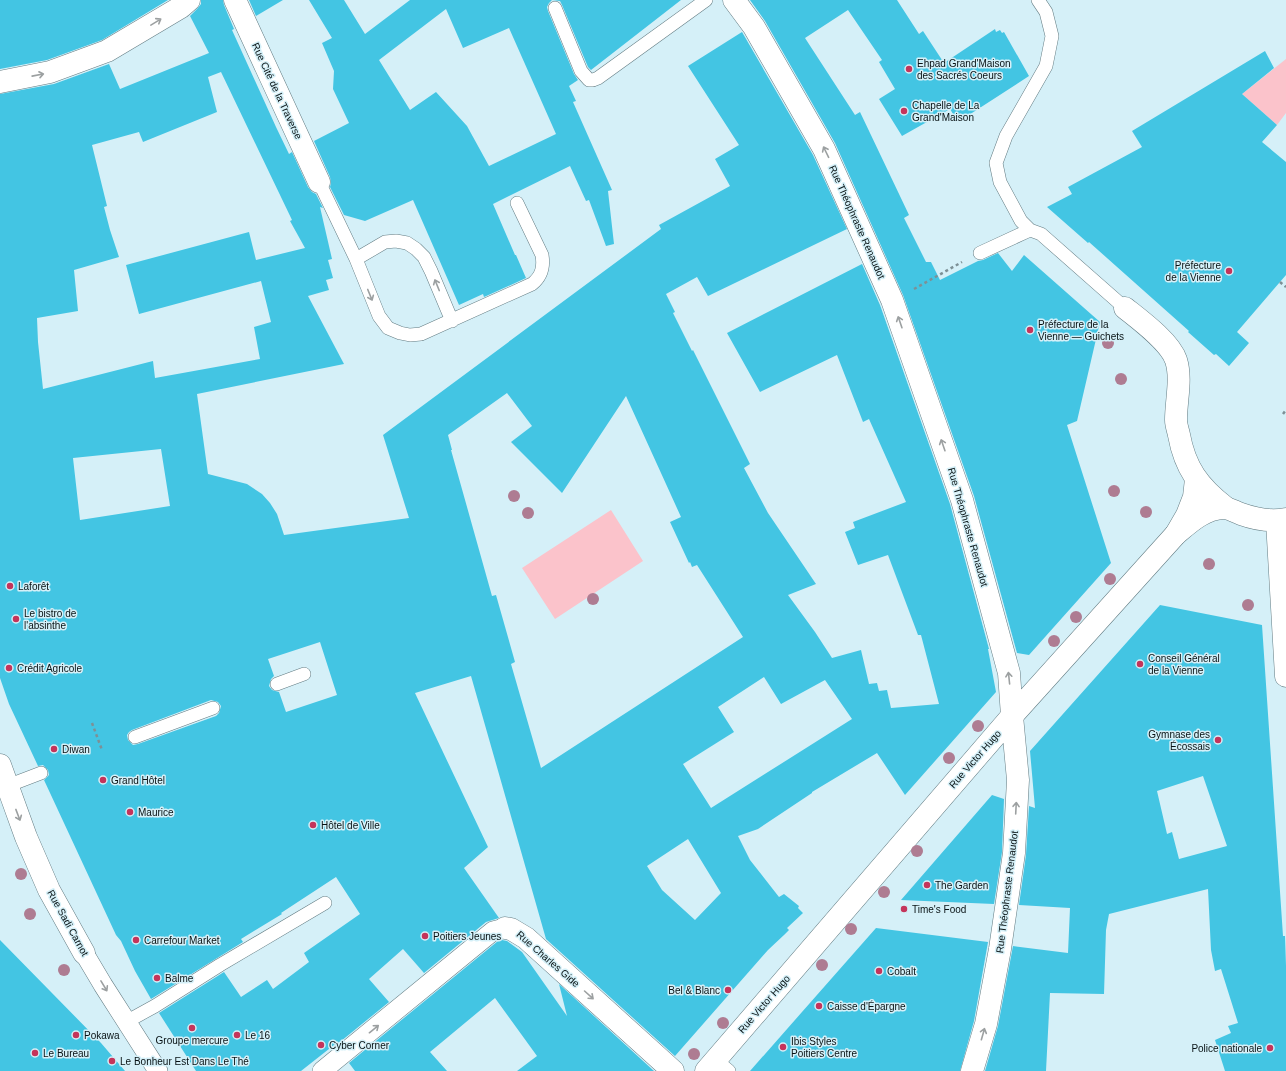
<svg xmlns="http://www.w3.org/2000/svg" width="1286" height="1071" font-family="Arial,sans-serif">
	<rect width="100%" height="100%" fill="#d5f0f8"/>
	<!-- green -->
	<path fill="#fbc3cb" d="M1286,59V113L1277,125L1242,94Z
		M611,510L643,561L555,619L522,568Z"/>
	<!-- building -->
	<path fill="#43c5e3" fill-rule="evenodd" d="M0,0H168L102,40L47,60L0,69Z
		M201,0H223L224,5L234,29L232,30L276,127L289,154L292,152L308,187L312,192L316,194L323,208L320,207L332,259L328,260L333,278L326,280L329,290L308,296L344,364L197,394L208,474L247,484L262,494L270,503L277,514L284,535L409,518L383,435L661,229L659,225L730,186L715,159L739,145L688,66L742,32L813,155L847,229L708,296L697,277L666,294L675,312L673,313L692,351L693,350L750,464L744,468L768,513L816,584L788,595L815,632L832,658L861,650L869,684L877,683L879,691L887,690L891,708L939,704L921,635H918L888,555L858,565L845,532L855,528L853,522L906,502L869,419L863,422L837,355L760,392L727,333L862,264L880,305L950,504L989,649H988L996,692L905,795L877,753L812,792V793L758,829L738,836L750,860L779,897L784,894L799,906L798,908L803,913L787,928L789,930L784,935L768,950L675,1056L546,939L471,676L415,693L488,847L464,868L499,918L486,922L424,973L403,949L369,979L389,1002L335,1046L334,1045L301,1071H196L159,1013L224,972L241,997L267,980L273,989L309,962L304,953L360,914L336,877L281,913L282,914L241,939L243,942L151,999L135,971L121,941L116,935L44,780L49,775L48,770L43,765L38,766L9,704L0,678V94L54,84L109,64L120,89L209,53L190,16L197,9L201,4ZM221,72L292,220L290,221L305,248L256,260L249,232L126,265L139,314L261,281L271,322L254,327L260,359L155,378L153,361L43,389L38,342L37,318L78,311L74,270L119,257L110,230L104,207L107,206L92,145L139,132L143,142L217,112L208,77ZM507,393L532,426L511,442L562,493L626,396L681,517L670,522L689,563L690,562L692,567L697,565L743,637L541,768L511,664L515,662L496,595L492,596L451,450H452L448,435ZM161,449L170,506L80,520L73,458ZM320,642L337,695L286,712L279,692L272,690L269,686L271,679L274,676L268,659ZM764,677L781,704L825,680L852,719L711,808L683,764L734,732L718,707ZM211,700L218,702L221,706L219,713L216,716L138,744L133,745L128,740L127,735L129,732L132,730ZM688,839L721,893L695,920L662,890L647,866Z
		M249,0H283L256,16Z
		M309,0H344L365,34L410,0H681L591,70L588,67L562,5L560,1L552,0L549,3L547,7L548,11L574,74L578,80L569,86L576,101L573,102L612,190L608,191L614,244L606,246L589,200L586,201L570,166L493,204L515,255H516L526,278L484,297L483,294L459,305L413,200L365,221L344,215L330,187L331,183L330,177L314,141L349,123L333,89L334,71L322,43L332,38ZM446,9L463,48L509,28L556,134L489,166L467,126L436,92L410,110L379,60Z
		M750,0H897L919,34L923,31L944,63L995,29L996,32L1000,30L1002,33L1004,32L1029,76L958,122L950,109L902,136L879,99L895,89L879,62L882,60L848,10L805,38L855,115L860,112L909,215L904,218L926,262H931L940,280L978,261L983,260L998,253L1012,271L1024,255L1100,322L1077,421L1067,425L1111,563L1029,655L1017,653L974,496L903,295L835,143L765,21Z
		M1265,51L1274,68L1242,94L1277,125L1262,142L1286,162V275L1237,332L1249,343L1229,366L1216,354L1214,355L1188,332L1189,331L1089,242L1088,243L1047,207L1072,194L1068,187L1142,147L1132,131Z
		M1160,605L1262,625L1283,936H1285L1286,966V1071H1225L1215,1040L1231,1033L1228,1026L1238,1023L1221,969L1215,971L1211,950L1208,889L1109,914L1106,930L1104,994L1050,993L1046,1071H985L998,1026L1013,946L1068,953L1070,908L1019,905L1026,855L1029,806L1035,808L1030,751ZM1203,776L1227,846L1179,859L1172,832L1167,834L1157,791Z
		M992,795L1004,799L1002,852L994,904L901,900Z
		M876,928L988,942L974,1021L960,1071H750Z
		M0,940L101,1043L125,1071H0Z
		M502,940L507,941L522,952L567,1016L559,984L654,1071H517L537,1056L495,998L430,1052L447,1071H355L349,1063L498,941Z"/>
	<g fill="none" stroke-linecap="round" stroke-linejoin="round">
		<defs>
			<path id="service" d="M555,8L581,71L589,80H593L598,78L706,0
				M319,182L356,259L379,316L388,328L400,333L410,335L421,334L532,284C542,276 544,267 542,255L517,203
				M1030,230L1021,221L1000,182L996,163L1006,136L1046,66L1052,36L1046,12L1038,0
				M980,253L1030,230L1041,234L1125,308
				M356,259L385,242L396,241L407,243L416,249L424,257L431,271L452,321
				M277,684L304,674
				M135,737L213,708
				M7,786L41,773
				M126,1022L155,1006L220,965L325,903
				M716,1060L729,1071"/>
			<path id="pedestrian" d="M84,953L103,985L158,1071
				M322,1071L493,931L505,928"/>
			<path id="minor" d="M235,0L319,182
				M0,82L50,72L107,51L181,7L189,0
				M1125,308C1140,320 1170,342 1176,360C1182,379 1176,400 1176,420C1176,425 1178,430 1179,435C1185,468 1199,487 1225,507
				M1176,534L1187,515L1194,497L1196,479
				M0,765L26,837L49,890L84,953
				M505,928L511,929L526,938L673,1071
				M706,1071L1012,716
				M972,1071L986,1024L1000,949L1014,853L1018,780L1012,716"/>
			<path id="tertiary" d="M734,0L754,27L824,149L892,300L962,500L1009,673L1012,716
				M1277,521L1286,676
				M1012,716L1176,534C1189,523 1205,508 1224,508C1229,508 1235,512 1241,514C1255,519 1271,522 1286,519"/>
		</defs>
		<!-- service casing -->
		<use href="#service" stroke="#637c83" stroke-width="14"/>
		<!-- pedestrian casing -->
		<use href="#pedestrian" stroke="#637c83" stroke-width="20"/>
		<!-- minor casing -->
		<use href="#minor" stroke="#637c83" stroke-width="23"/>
		<!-- tertiary casing -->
		<use href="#tertiary" stroke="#637c83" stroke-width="23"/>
		<!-- path -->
		<path stroke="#7d9096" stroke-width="2.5" stroke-dasharray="3 3" stroke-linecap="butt" d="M1280,282L1286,287
			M914,289L962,262
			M1283,414L1286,410
			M92,723L102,750"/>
		<!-- service -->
		<use href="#service" stroke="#fff" stroke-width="13"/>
		<!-- pedestrian -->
		<use href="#pedestrian" stroke="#fff" stroke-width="19"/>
		<!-- minor -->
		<use href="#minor" stroke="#fff" stroke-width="22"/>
		<!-- tertiary -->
		<use href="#tertiary" stroke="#fff" stroke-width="22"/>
	</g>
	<!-- trees -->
	<g fill="#ae7c92">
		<circle cx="1108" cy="343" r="6"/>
		<circle cx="1121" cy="379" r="6"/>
		<circle cx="1114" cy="491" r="6"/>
		<circle cx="514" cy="496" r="6"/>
		<circle cx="1146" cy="512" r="6"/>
		<circle cx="528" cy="513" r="6"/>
		<circle cx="1209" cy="564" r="6"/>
		<circle cx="1110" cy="579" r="6"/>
		<circle cx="593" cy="599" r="6"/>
		<circle cx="1248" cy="605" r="6"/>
		<circle cx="1076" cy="617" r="6"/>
		<circle cx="1054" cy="641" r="6"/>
		<circle cx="978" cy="726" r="6"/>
		<circle cx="949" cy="758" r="6"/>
		<circle cx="917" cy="851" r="6"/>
		<circle cx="21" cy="874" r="6"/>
		<circle cx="884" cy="892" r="6"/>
		<circle cx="30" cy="914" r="6"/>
		<circle cx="851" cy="929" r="6"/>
		<circle cx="822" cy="965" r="6"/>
		<circle cx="64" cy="970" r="6"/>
		<circle cx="723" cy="1023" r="6"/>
		<circle cx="694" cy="1054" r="6"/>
	</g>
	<!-- one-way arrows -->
	<defs><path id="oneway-shaft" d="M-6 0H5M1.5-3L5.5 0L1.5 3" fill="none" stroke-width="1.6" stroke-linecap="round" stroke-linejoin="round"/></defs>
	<g stroke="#9ca0a1">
		<use href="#oneway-shaft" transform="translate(156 22) rotate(-31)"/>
		<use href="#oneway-shaft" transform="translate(38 75) rotate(-11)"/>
		<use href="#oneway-shaft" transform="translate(826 152) rotate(-116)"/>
		<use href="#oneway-shaft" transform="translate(437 285) rotate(-112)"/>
		<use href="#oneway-shaft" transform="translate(370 295) rotate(68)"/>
		<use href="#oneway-shaft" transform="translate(900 322) rotate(-109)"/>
		<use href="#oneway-shaft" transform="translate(943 445) rotate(-109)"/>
		<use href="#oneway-shaft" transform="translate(1009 678) rotate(-96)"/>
		<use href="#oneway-shaft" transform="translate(1016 808) rotate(-87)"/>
		<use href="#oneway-shaft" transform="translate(18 815) rotate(69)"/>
		<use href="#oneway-shaft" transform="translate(104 986) rotate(59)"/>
		<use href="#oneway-shaft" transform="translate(589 995) rotate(42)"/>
		<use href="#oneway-shaft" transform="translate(374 1029) rotate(-39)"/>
		<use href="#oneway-shaft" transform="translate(983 1034) rotate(-74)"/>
	</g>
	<!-- markers -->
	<g fill="#c4345b" stroke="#d5f0f8" stroke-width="1.5">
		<circle cx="909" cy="69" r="4"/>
		<circle cx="904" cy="111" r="4"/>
		<circle cx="1229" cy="271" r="4"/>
		<circle cx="1030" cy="330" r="4"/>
		<circle cx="10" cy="586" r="4"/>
		<circle cx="16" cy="619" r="4"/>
		<circle cx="1140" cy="664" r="4"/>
		<circle cx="9" cy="668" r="4"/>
		<circle cx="1218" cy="740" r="4"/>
		<circle cx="54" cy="749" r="4"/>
		<circle cx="103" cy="780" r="4"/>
		<circle cx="130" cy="812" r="4"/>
		<circle cx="313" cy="825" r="4"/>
		<circle cx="927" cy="885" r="4"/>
		<circle cx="904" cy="909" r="4"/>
		<circle cx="425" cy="936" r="4"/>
		<circle cx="136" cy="940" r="4"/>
		<circle cx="879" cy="971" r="4"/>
		<circle cx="157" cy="978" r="4"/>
		<circle cx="728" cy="990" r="4"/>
		<circle cx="819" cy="1006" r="4"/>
		<circle cx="192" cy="1028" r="4"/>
		<circle cx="76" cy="1035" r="4"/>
		<circle cx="237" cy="1035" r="4"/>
		<circle cx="321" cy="1045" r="4"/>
		<circle cx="783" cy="1047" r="4"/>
		<circle cx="1270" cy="1048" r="4"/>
		<circle cx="35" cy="1053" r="4"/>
		<circle cx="112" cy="1061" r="4"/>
	</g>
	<g text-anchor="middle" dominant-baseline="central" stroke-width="3" stroke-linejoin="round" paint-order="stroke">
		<!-- poi labels -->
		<g font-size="10" fill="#081214" stroke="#d5f0f8" text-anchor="start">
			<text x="917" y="63">Ehpad Grand'Maison<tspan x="917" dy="12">des Sacrés Coeurs</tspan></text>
			<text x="912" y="105">Chapelle de La<tspan x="912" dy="12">Grand'Maison</tspan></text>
			<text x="1221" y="265" text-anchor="end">Préfecture<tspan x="1221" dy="12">de la Vienne</tspan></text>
			<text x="1038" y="324">Préfecture de la<tspan x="1038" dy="12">Vienne — Guichets</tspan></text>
			<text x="18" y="586">Laforêt</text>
			<text x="24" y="613">Le bistro de<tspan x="24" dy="12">l'absinthe</tspan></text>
			<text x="1148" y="658">Conseil Général<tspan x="1148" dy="12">de la Vienne</tspan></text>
			<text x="17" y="668">Crédit Agricole</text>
			<text x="1210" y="734" text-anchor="end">Gymnase des<tspan x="1210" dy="12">Écossais</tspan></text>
			<text x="62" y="749">Diwan</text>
			<text x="111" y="780">Grand Hôtel</text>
			<text x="138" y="812">Maurice</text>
			<text x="321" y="825">Hôtel de Ville</text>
			<text x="935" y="885">The Garden</text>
			<text x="912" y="909">Time's Food</text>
			<text x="433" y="936">Poitiers Jeunes</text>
			<text x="144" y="940">Carrefour Market</text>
			<text x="887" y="971">Cobalt</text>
			<text x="165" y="978">Balme</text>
			<text x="720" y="990" text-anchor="end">Bel &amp; Blanc</text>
			<text x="827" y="1006">Caisse d'Épargne</text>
			<text x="84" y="1035">Pokawa</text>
			<text x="245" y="1035">Le 16</text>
			<text x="192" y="1040" text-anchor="middle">Groupe mercure</text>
			<text x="791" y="1041">Ibis Styles<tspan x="791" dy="12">Poitiers Centre</tspan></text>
			<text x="329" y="1045">Cyber Corner</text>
			<text x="1262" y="1048" text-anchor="end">Police nationale</text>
			<text x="43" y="1053">Le Bureau</text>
			<text x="120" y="1061">Le Bonheur Est Dans Le Thé</text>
		</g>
		<!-- street labels -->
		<g font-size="10" fill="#081214" stroke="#d5f0f8">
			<text transform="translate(277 91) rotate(65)">Rue Cité de la Traverse</text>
			<text transform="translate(857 222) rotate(66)">Rue Théophraste Renaudot</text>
			<text transform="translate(968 527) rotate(74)">Rue Théophraste Renaudot</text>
			<text transform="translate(975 759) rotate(-49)">Rue Victor Hugo</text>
			<text transform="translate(1007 892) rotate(-83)">Rue Théophraste Renaudot</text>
			<text transform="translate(68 923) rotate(61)">Rue Sadi Carnot</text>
			<text transform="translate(548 959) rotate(41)">Rue Charles Gide</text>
			<text transform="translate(764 1004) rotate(-49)">Rue Victor Hugo</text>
		</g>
	</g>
</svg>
